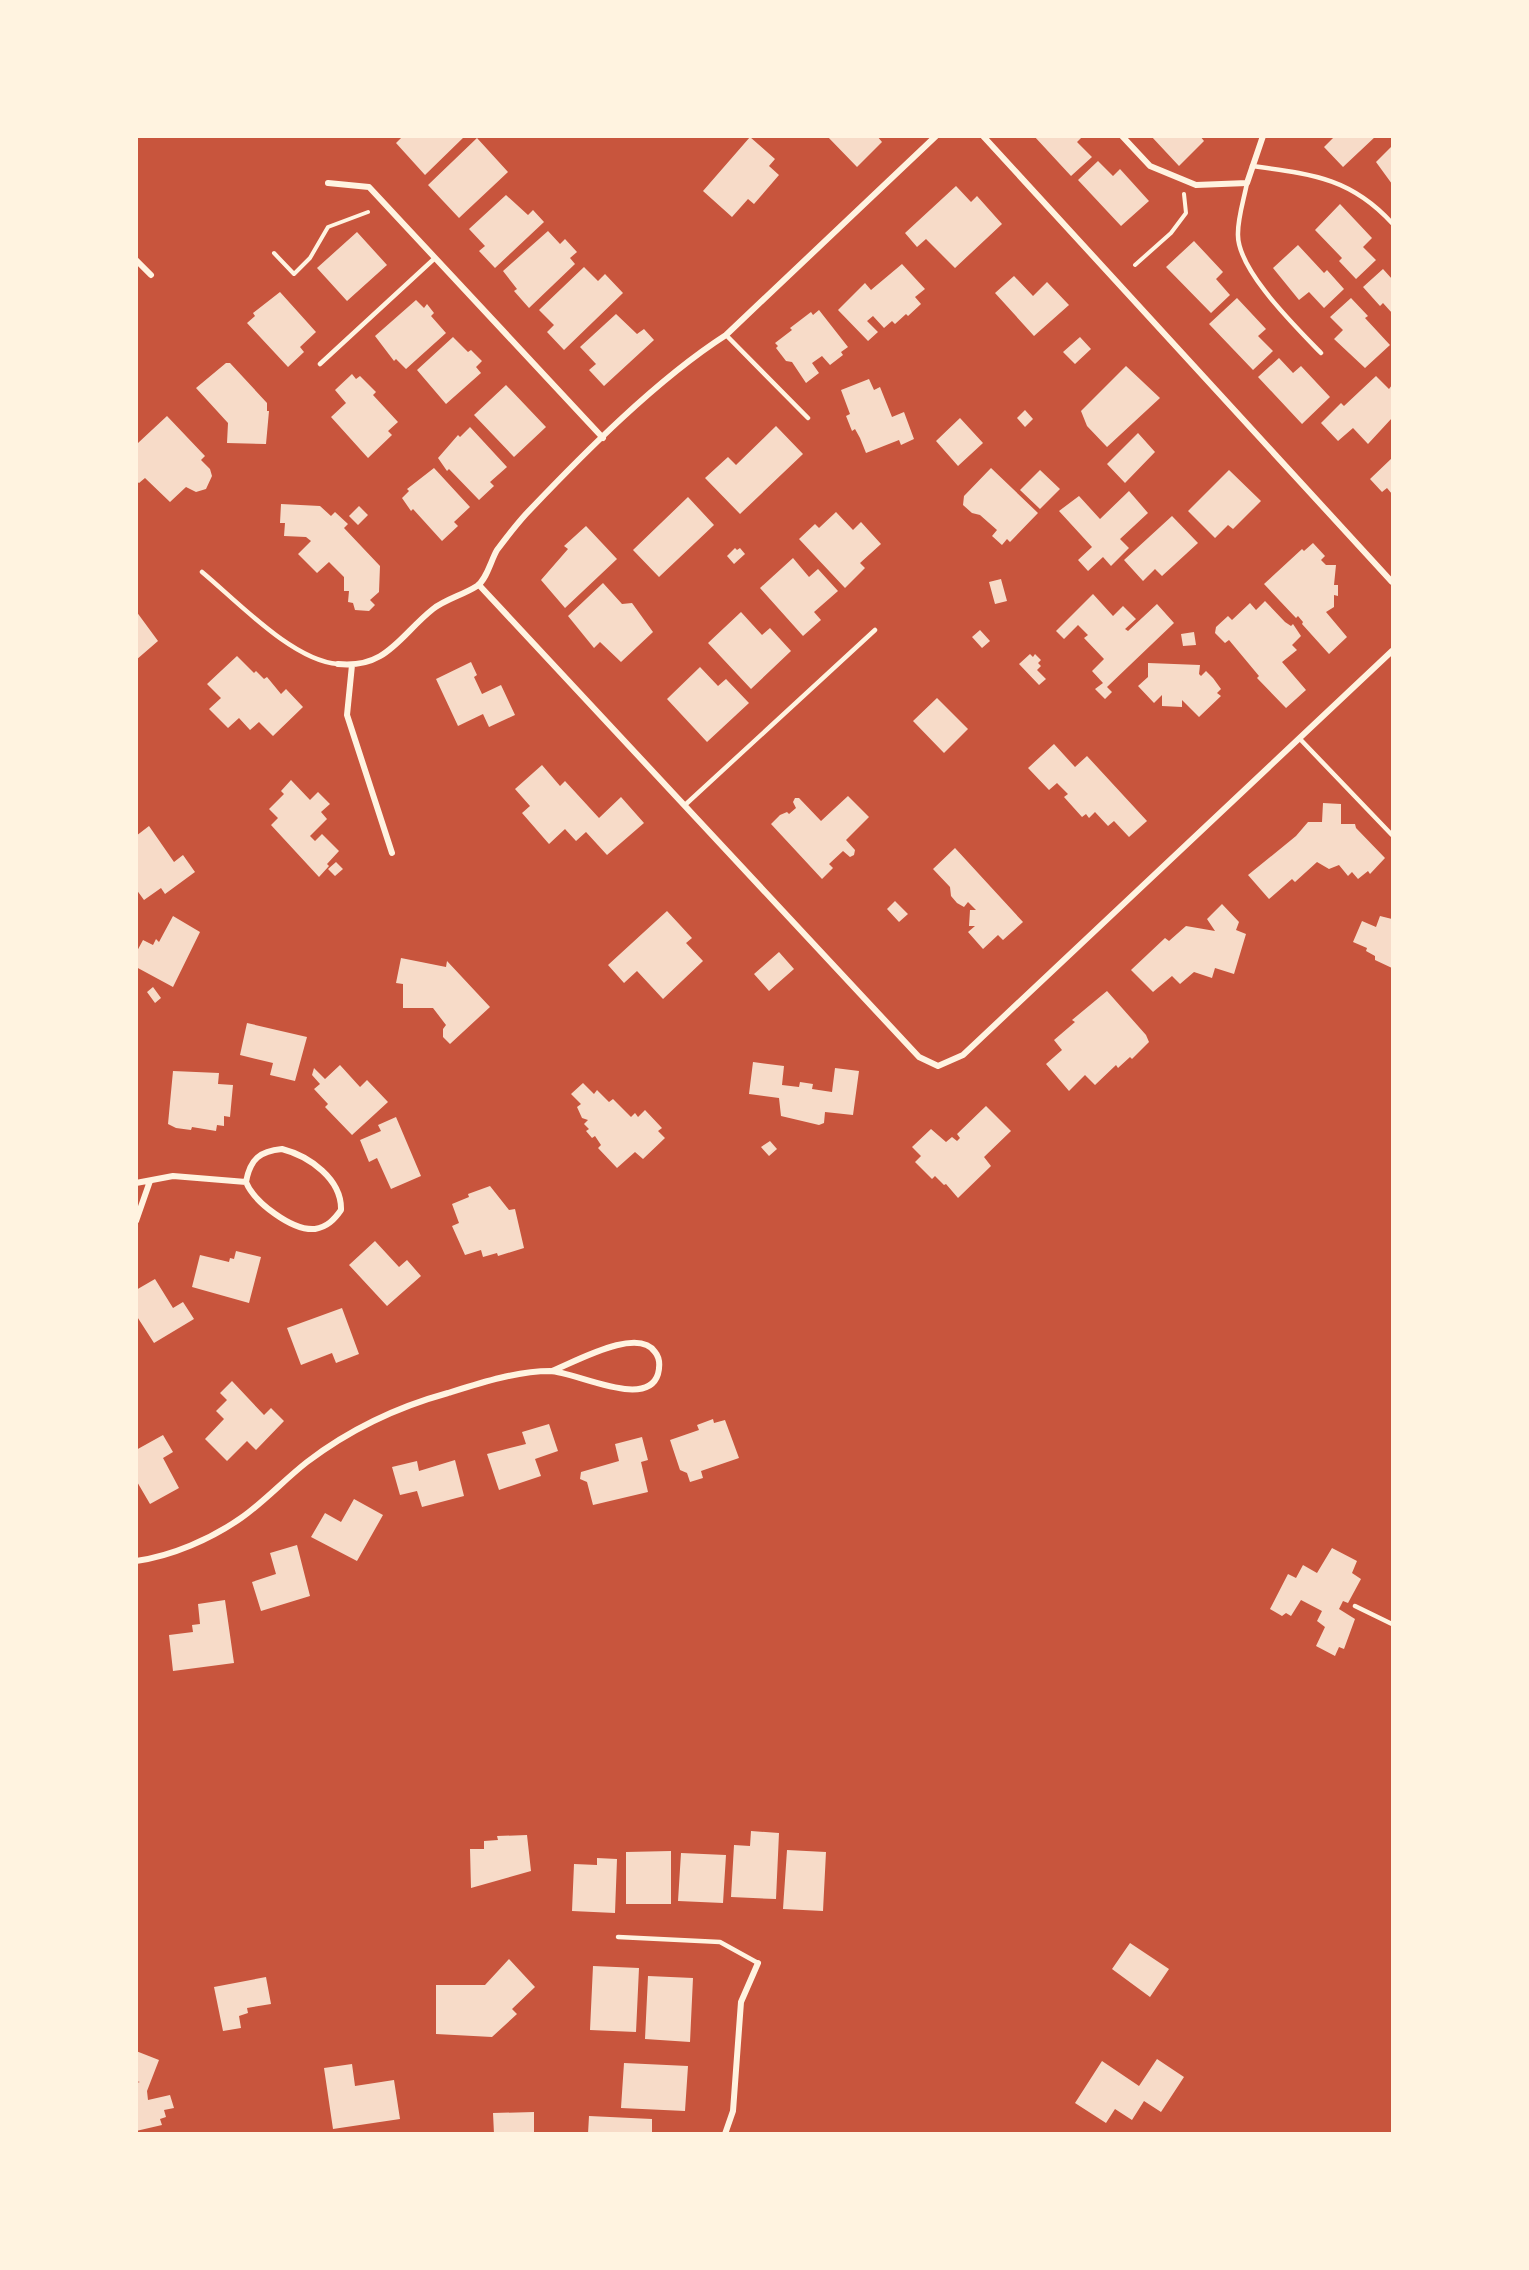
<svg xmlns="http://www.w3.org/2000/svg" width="1529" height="2270" font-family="'Alegreya Sans',sans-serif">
	<rect width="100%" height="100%" fill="#c8553d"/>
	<!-- building -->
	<path fill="#f7dbc8" d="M403,136H465L425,175L396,143Z
		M827,136H877L882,142L857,167Z
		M1034,136H1083L1077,142L1092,157L1071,176Z
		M1151,136H1200L1204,141L1179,166Z
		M1335,136H1376L1343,167L1324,147Z
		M750,137L775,159L769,166L779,175L754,204L748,199L732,217L703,191Z
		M477,138L508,172L459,218L428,185Z
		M1392,146V184L1376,162Z
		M1098,161L1113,176L1120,169L1149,201L1121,226L1078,180Z
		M956,186L971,202L977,196L1002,224L955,268L926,239L917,247L905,233Z
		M506,195L528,215L533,210L544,222L495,268L479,251L485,246L469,229Z
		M1340,204L1372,238L1363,247L1376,260L1356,279L1339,261L1342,258L1315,230Z
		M548,231L560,244L565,239L577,252L570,258L575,264L529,308L514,291L517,289L503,271Z
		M357,232L387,265L347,301L317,268Z
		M1194,241L1223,272L1216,279L1230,295L1211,313L1166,267Z
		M1298,245L1324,273L1327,270L1344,289L1324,308L1309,292L1299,300L1273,268Z
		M902,264L925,289L915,297L921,304L908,316L906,314L895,324L892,321L884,328L873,316L867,321L878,332L868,341L838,310L865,283L871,290Z
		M584,267L598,281L605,274L623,293L564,350L547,332L554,325L539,310Z
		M1383,269L1392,279V313L1383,303L1380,306L1363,287Z
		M1014,276L1033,296L1047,282L1069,305L1034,336L995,293Z
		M280,292L316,332L300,347L304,352L288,367L247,323L255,316L253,313Z
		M1237,298L1266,329L1258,336L1273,351L1253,370L1209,324Z
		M1351,298L1368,316L1365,318L1390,345L1365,368L1334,339L1343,330L1330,317Z
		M416,300L424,308L427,304L434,313L431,316L446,333L406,369L396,359L394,361L375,336Z
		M819,310L848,347L841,352L843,355L830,365L822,356L812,363L819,373L806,383L792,362L786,361L776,348L778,346L775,343L792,330L790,328L811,312L813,315Z
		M616,314L637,334L644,329L654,340L604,386L589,370L596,364L580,347Z
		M453,337L468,352L471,350L482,361L476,367L481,373L446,404L417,370Z
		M1080,337L1091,349L1075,364L1063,352Z
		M1279,358L1293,373L1301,366L1330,397L1302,424L1258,377Z
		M226,363H230L267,403V411H269L266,444L227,443L228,423L196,388Z
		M1126,366L1160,398L1107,447L1087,426L1081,411Z
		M352,374L356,379L360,376L376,392L373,395L398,422L388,431L392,435L368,458L331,417L346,403L335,390Z
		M1376,376L1389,389L1392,385V418L1368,444L1353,428L1338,441L1321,423L1341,403L1344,406Z
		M869,379L874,390L880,387L892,417L904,412L914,439L901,445L899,440L866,453L860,438L855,429L852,431L846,416L850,414L841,390Z
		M506,385L546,427L514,457L474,415Z
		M1025,410L1033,419L1025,427L1017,418Z
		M167,416L205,456L201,460L210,469L212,476L206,489L196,492L186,487L170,502L145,478L139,483L136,481V441L138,443Z
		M960,418L983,443L958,466L936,441Z
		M776,426L803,454L740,514L705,478L728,457L736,465Z
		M470,427L507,467L490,482L494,486L479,500L449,469L447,471L438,458L458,435L460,437Z
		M1138,433L1155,452L1125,483L1107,464Z
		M1392,458V494L1387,488L1382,492L1370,479Z
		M434,468L470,507L454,522L458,526L442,541L413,509L411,511L402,498L409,491L407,489Z
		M991,468L1038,513L1010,542L1007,539L1002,545L992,536L997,530L980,515L972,513L963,505L964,496Z
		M1040,470L1060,489L1040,509L1020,490Z
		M1229,470L1261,501L1233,529L1228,525L1215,538L1188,511Z
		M1129,491L1148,513L1120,539L1129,548L1111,566L1103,557L1088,571L1078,560L1092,547L1059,511L1079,496L1100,519Z
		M688,497L714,525L659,577L633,550Z
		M281,504L320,506L331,516L335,512L348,524L344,528L380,566L379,592L370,600L375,605L369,611L355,610L353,603L348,602L349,591H344V577L329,562L317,573L298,554L311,541L306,537L284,536L285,523H280Z
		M359,506L368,515L358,525L349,516Z
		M836,512L853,530L861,522L881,544L860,563L865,568L845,588L799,539L815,524L819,528Z
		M1172,516L1198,543L1162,576L1155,569L1143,581L1124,560Z
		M586,526L617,559L565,608L541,580L568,549L564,546Z
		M1313,543L1325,556L1321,560L1326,565H1336L1334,585H1338V596L1334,595V607L1326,612L1347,637L1329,654L1302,624L1303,622L1298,616L1296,618L1264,584L1302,549L1304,551Z
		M735,548L737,550L740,548L745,554L734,564L727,556Z
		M793,558L809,577L818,569L838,591L814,612L821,620L803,636L760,588Z
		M1001,579L1007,601L995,604L989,582Z
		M603,583L622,604L632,603L653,632L621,662L600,642L594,648L568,616Z
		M1093,594L1113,616L1123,606L1136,619L1125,629L1128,631L1157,604L1174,623L1107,687L1112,692L1105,699L1095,689L1103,683L1092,671L1104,659L1084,638L1088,635L1078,625L1064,639L1056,631Z
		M1265,601L1285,622L1291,626L1293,624L1301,636L1292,645L1297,650L1282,662L1306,690L1286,708L1257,678L1259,676L1229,640L1225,643L1215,633L1216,627L1228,616L1232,620L1250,603L1256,610Z
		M136,611L158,641L136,660Z
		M741,612L762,635L770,628L791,651L751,689L708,643Z
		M980,630L990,641L982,648L972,637Z
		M1194,632L1196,645L1183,646L1181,634Z
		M1030,654L1033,657L1035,654L1041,660L1038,663L1041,666L1037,670L1046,679L1039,685L1019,664Z
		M237,656L254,673L256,671L264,679L267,677L281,694L286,689L303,707L273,736L259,722L250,730L239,718L228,728L209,709L221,698L207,684Z
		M471,662L477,675L474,677L482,694L501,685L515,715L489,727L483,714L458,726L436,679Z
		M1148,663L1200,665L1199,674L1201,676L1206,671L1213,678L1221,689L1217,693L1221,696L1199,717L1182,700V707L1162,706V695L1154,703L1138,686L1148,677Z
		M700,667L718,686L726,679L749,703L707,742L667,699Z
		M937,698L968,729L944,753L913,721Z
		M1054,744L1075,767L1087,756L1147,821L1129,837L1114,821L1108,826L1095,812L1089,818L1086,814L1082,817L1064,797L1068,794L1057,783L1049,790L1028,768Z
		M542,765L560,786L565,781L599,818L621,797L644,823L607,855L586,832L576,841L565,829L549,844L522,813L530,806L515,789Z
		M291,780L310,800L318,792L330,804L321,812L327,819L310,836L315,841L322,834L339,851L327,864L329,866L319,877L271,825L278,818L269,809L284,794L281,791Z
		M848,796L869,817L846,840L855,850L854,855L850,857L843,851L829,864L833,868L822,879L771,824L780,815L787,812L789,814L796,808L793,802L795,798H799L821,821Z
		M1323,803L1341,804V824H1355L1356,828L1385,858L1370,874L1368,871L1358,879L1352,872L1348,876L1339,865L1329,869L1317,862L1295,882L1292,879L1269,899L1248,875L1296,836L1308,822H1322Z
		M149,826L174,862L183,855L195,872L165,894L161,888L144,900L136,889V836Z
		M955,848L1023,922L1003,940L998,935L983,949L968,932L975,926H969L970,910H976L968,902L964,907L957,903L951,896L950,887L933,869Z
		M336,862L343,869L335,876L328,869Z
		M895,901L908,914L899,922L887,909Z
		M1222,904L1239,922L1236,930L1246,934L1234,974L1215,968L1212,978L1194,972L1180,984L1172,976L1153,992L1131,970L1165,938L1169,941L1186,926L1215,931L1207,919Z
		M667,911L692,938L686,943L703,961L663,999L637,971L624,983L608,965Z
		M173,916L200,932L173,987L136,967V953L143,940L153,945L156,939L159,942Z
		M1380,916L1392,919V968L1375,960V956L1366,951L1367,948L1353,942L1362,921L1376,927Z
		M779,952L794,969L769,991L754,974Z
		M401,958L446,967L447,961L490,1007L450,1044L443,1037V1029L446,1025L433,1008H403V984L396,983Z
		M153,987L161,998L155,1003L147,992Z
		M1107,991L1146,1035L1149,1042L1132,1059L1130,1057L1118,1068L1116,1065L1095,1085L1085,1075L1069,1091L1046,1064L1062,1050L1054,1040L1075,1022L1072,1020Z
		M247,1023L307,1037L295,1081L270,1075L273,1063L240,1055Z
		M753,1062L784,1066L782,1085L799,1087L800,1082L813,1084L812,1089L832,1092L835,1068L859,1071L853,1115L825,1112L824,1123L819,1125L781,1116L779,1098L749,1094Z
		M340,1065L360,1087L367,1080L388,1102L352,1135L325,1107L328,1104L314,1089L320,1084L312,1075L314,1068L325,1079Z
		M173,1071L219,1073L218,1084L233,1085L230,1117L224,1116V1126L217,1125L216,1131L192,1127L191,1130L176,1128L168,1124Z
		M583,1083L594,1094L597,1090L609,1102L613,1099L631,1117L635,1113L638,1117L645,1110L662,1128L658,1131L665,1138L643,1159L635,1152L617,1168L598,1148L601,1145L595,1136L592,1138L586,1131L589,1129L584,1124L588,1120L582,1118L577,1107L581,1104L571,1094Z
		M986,1106L1011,1131L984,1157L991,1166L958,1198L946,1184L944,1185L935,1176L932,1179L915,1162L921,1156L912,1147L931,1129L946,1142L952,1137L957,1141L960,1138L957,1134Z
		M396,1117L421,1176L391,1189L377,1158L369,1162L360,1140L381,1131L378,1125Z
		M770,1141L777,1149L769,1156L761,1147Z
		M490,1186L509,1210L515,1209L524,1248L498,1256L497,1253L483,1257L481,1250L465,1255L452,1226L459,1223L452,1204L469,1197L468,1194Z
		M375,1241L399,1267L407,1260L421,1276L387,1306L349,1265Z
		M236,1251L261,1257L249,1303L192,1287L200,1255L229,1262L230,1258L234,1259Z
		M155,1279L173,1308L183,1302L194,1319L154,1343L136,1315V1290Z
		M342,1308L359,1354L336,1363L332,1353L301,1365L287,1328Z
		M232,1381L264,1415L271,1408L284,1421L256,1450L247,1441L227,1461L205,1439L224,1419L216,1411L227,1400L220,1393Z
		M713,1419L714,1423L725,1420L739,1458L701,1471L703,1478L690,1482L687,1473L680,1470L670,1440L699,1430L697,1425Z
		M549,1424L558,1451L535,1459L541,1476L499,1490L487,1454L526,1444L522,1432Z
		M163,1435L173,1452L163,1458L179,1488L150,1504L136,1480V1450Z
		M642,1437L648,1460L641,1462L648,1492L593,1505L587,1482L580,1479L581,1472L619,1461L615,1444Z
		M455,1460L464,1496L422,1507L417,1491L400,1495L392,1467L417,1461L419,1471Z
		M354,1499L383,1515L357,1561L311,1537L325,1513L341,1522Z
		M297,1545L310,1596L261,1611L252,1582L276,1574L270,1553Z
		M1332,1548L1357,1561L1352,1573L1361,1579L1348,1603L1343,1601L1339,1609L1355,1619L1344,1649L1339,1647L1335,1656L1316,1646L1325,1627L1317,1621L1322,1611L1301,1600L1291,1616L1286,1613L1282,1616L1270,1609L1288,1574L1296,1578L1303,1565L1317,1573Z
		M225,1600L234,1663L173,1671L169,1635L193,1632L192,1625L200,1624L198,1604Z
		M751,1831L779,1833L776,1899L731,1897L734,1845L750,1846Z
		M527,1835L531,1871L471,1888L470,1849H484V1841L498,1840L497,1836Z
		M787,1850L826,1852L823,1911L783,1909Z
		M671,1851V1904H626V1852Z
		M681,1853L726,1855L723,1903L678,1901Z
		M597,1858L617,1859L615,1913L572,1911L574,1864L597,1865Z
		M1130,1943L1169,1969L1150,1997L1112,1969Z
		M509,1959L535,1987L512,2009L517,2014L492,2037L436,2034V1985H485Z
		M593,1966L639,1968L636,2032L590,2030Z
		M648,1976L693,1978L690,2042L645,2039Z
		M266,1977L271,2004L247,2008L248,2013L239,2016L241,2028L223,2031L214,1987Z
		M136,2051L159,2060L147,2091L148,2100L170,2095L174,2108L164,2110L166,2117L160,2119L162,2125L136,2131V2083L140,2082L136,2081Z
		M1157,2059L1184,2077L1161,2112L1144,2101L1132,2120L1115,2109L1106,2123L1075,2103L1102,2061L1139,2086Z
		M624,2063L688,2066L685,2111L621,2108Z
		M352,2064L355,2086L394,2080L400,2119L333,2129L324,2068Z
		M534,2112V2134H494L493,2113Z
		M589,2116L652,2119V2134H588Z"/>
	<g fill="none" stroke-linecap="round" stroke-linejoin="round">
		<!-- path -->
		<path stroke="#fff3e0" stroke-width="4" d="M274,253L294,274L310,258L328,227L368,212
			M1135,265L1171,233L1186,213L1184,194"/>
		<!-- service -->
		<path stroke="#fff3e0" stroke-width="4.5" d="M1252,166C1310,174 1350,177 1392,223
			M1247,183C1244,199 1238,217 1238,233C1236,269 1296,327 1321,353
			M726,335L808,418
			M320,364L435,258
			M202,572C237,601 293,661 338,664
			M1300,739L1392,835
			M685,805L875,630
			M1355,1606L1392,1624
			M618,1937L720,1942L758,1963"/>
		<!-- minor -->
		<path stroke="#fff3e0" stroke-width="6" d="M983,136L1392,582
			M1122,136L1150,166L1196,185L1247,183L1263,136
			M328,183L369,187L603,438
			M136,260L151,275
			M479,585L919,1057L938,1066L963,1055L1392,651
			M338,664C387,669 400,635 433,609C446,599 463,595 477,586C487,579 491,560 497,550C506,538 516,525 526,514C583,454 656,380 726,335L936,136
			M352,665L347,715L392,853
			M282,1149C309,1156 342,1179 341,1210C334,1220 327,1227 315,1229C292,1231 254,1202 246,1182C250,1159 260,1151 282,1149Z
			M136,1183L173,1176L246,1182
			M136,1221L150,1181
			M136,1561C172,1556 211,1539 241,1518C264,1502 284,1480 307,1462C349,1430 397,1407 448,1393C480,1383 517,1371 550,1371C576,1372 647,1410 658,1374C660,1366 660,1358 655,1352C638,1326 575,1362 552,1371
			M725,2134L733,2111L741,2002L758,1963"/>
	</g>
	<!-- border -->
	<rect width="1529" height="2270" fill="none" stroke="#fff3e0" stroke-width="276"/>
</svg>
